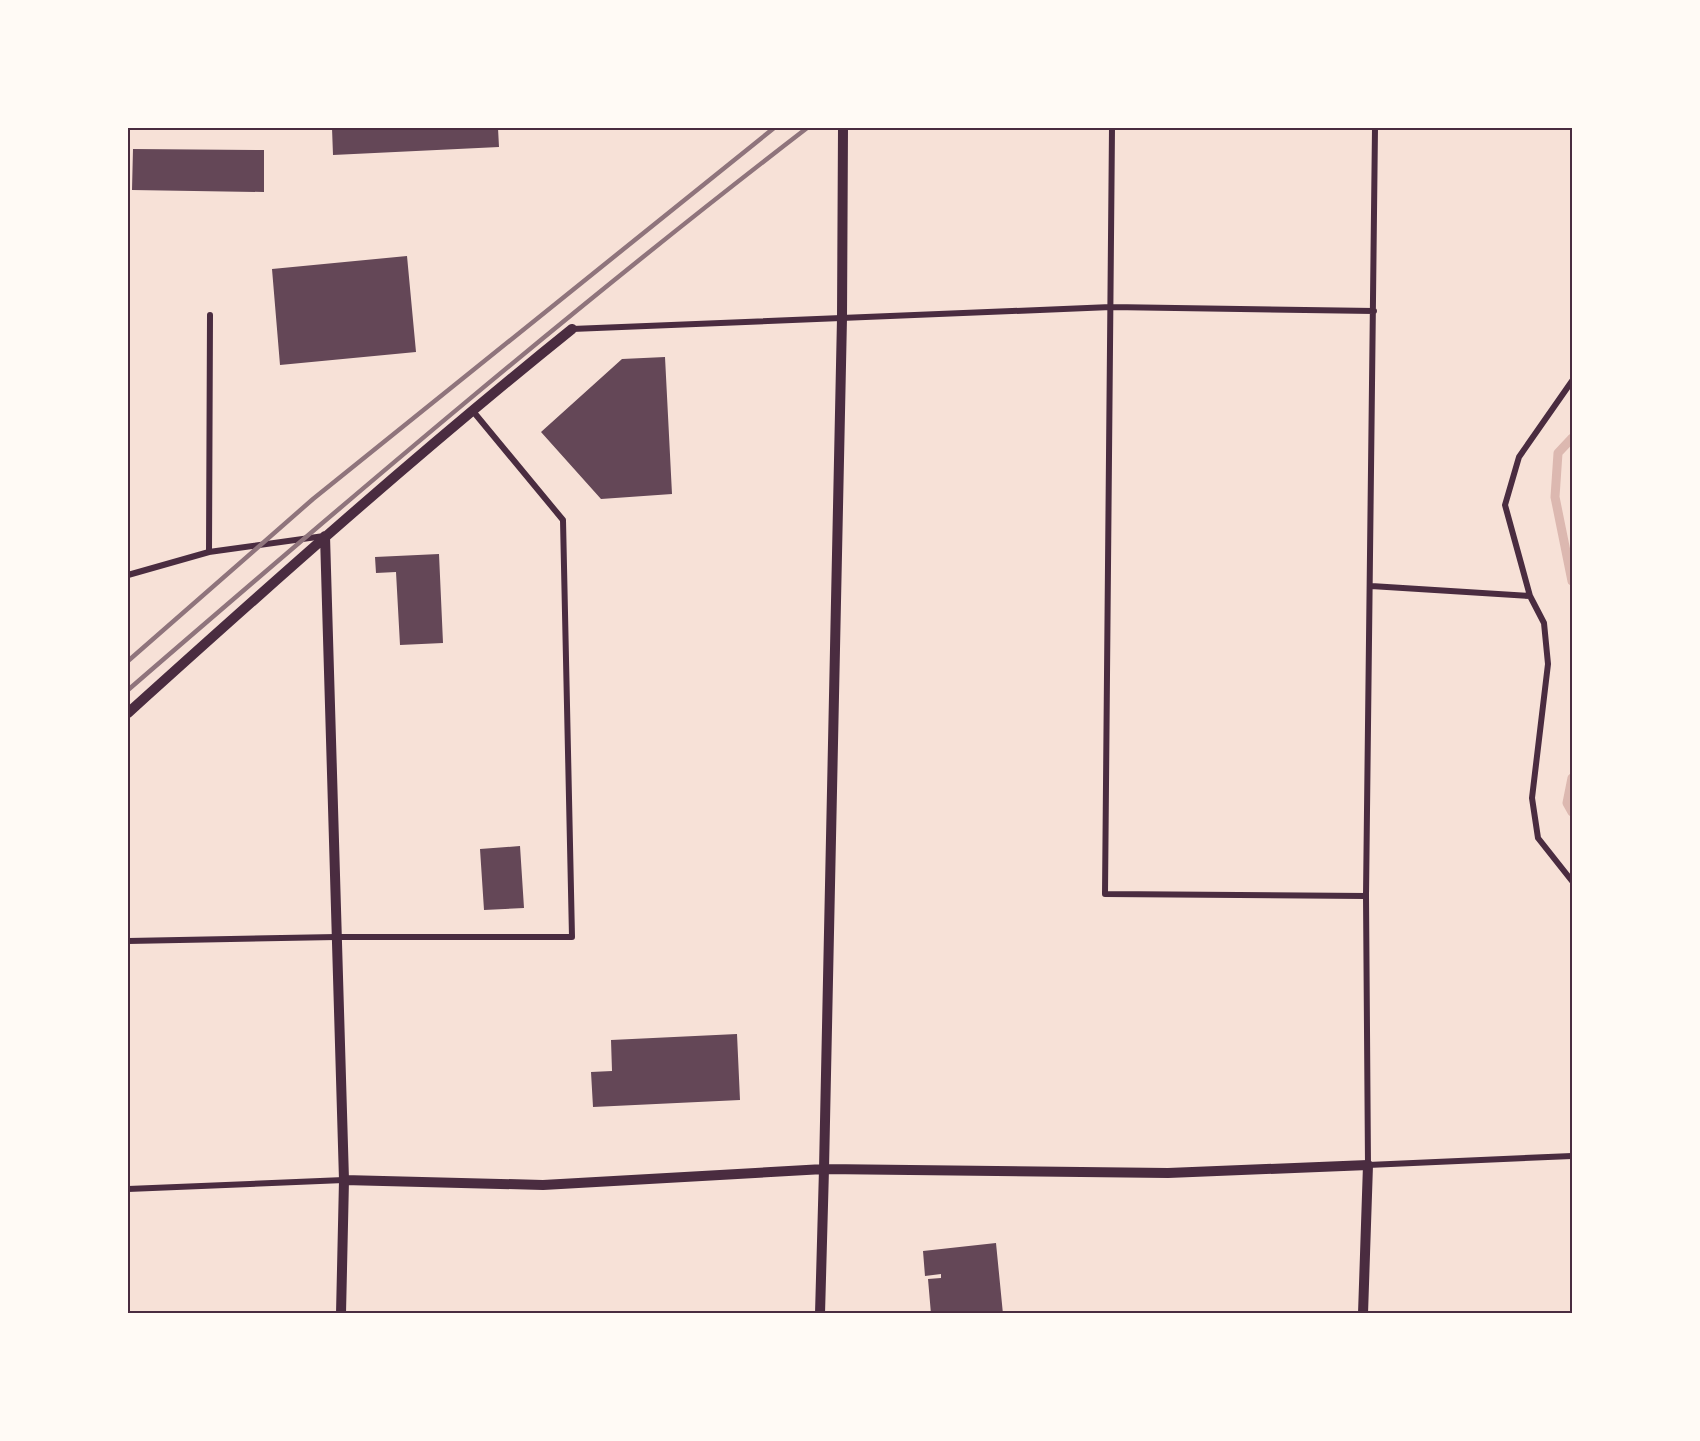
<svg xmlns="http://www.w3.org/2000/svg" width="1700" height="1441" font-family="'Source Sans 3',sans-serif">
	<rect width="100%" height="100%" fill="#f7e1d7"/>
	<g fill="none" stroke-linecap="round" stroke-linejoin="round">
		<!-- stream -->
		<path stroke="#dcb8b0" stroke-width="9" d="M1572,438L1558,453L1555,497L1572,581
			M1572,778L1567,803L1572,812"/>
	</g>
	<!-- building -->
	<path fill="#644757" d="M332,128H498L499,147L333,155Z
		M133,149L264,150V192L132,190Z
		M407,256L416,352L280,365L272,269Z
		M665,357L672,494L601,499L541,432L622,359Z
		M439,554L443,643L400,645L396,572L376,573L375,557Z
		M520,846L524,908L484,910L480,849Z
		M737,1034L740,1100L593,1107L591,1072L612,1071L611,1040Z
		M996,1243L1003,1314H931L928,1279L941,1278V1274L925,1276L923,1251Z"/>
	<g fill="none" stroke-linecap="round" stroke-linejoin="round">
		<!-- minor -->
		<path stroke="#4a2c40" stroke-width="6" d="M1112,128L1105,894L1366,896
			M1375,128L1366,896L1368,1165L1572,1156
			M572,329L1111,307L1374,311
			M1572,381L1519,457L1505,505L1530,596L1544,623L1548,664L1532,798L1538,838L1572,881
			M209,552L324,536
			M128,575L209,552L210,315
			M1371,586L1530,596
			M128,941L336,937H572L563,520L472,410
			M128,1189L344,1180"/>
		<!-- tertiary -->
		<path stroke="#4a2c40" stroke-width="10" d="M325,536L344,1180L341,1314
			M128,713C273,582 419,452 572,329
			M344,1180L543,1185L824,1169L1168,1173L1368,1165L1363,1314
			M820,1314L824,1169L842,318L843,128"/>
		<!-- rail -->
		<path stroke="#8f747c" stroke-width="4.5" d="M128,661L313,499L774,128
			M128,690C350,498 574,307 807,128"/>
	</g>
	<!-- border -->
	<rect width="1700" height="1441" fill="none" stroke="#fffaf5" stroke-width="258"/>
	<rect x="129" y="129" width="1442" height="1183" fill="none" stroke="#4a2c40" stroke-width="2"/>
</svg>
